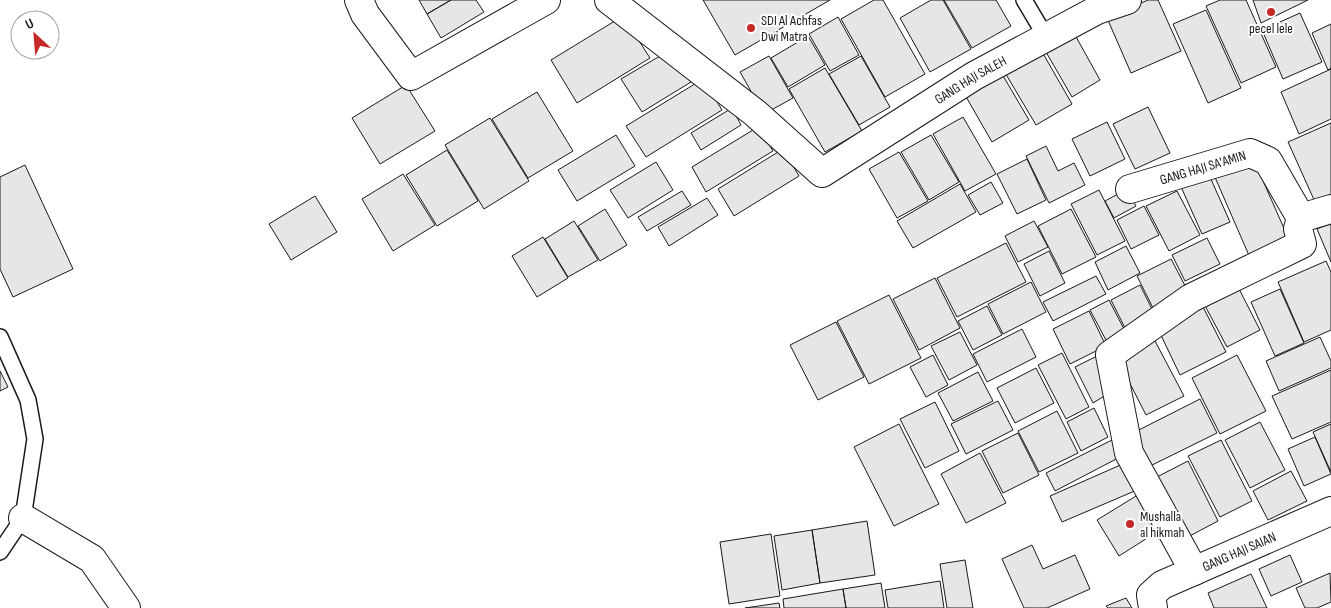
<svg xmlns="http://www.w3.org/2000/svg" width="1331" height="608" font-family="'Sofia Sans Condensed',sans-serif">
	<rect width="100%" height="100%" fill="#fff"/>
	<!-- building -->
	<path fill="#e6e6e6" stroke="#1a1a1a" d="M419,0H451L427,14Z
		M451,0H476L484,12L441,38L427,14Z
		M703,0H830L735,55Z
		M874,0H883L925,74L885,97L841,19Z
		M931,0H943L971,49L930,72L900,18Z
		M944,0H996L1011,26L972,48Z
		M1148,0H1158L1181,51L1131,73L1107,18Z
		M1220,0H1246L1276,67L1241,83L1206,6Z
		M1253,0H1308L1261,23Z
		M1206,10L1241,88L1208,103L1173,24Z
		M1300,13L1322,62L1283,79L1262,30Z
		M623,16L650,58L577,103L551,60Z
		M838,17L859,55L830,71L809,34Z
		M1331,24V68L1328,70L1312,33Z
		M1075,35L1100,80L1072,97L1046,52Z
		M808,36L825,65L788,87L771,58Z
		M670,50L691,82L642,112L621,79Z
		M1041,50L1072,104L1036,125L1004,71Z
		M769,56L793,98L764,114L740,72Z
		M861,56L890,107L859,125L829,74Z
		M825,68L862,131L825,152L789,89Z
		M1331,69V119L1299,134L1281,92Z
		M1002,74L1029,120L992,142L965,95Z
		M703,79L722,110L646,157L626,126Z
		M406,85L435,131L380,164L352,118Z
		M537,92L573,151L528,178L492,119Z
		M1148,107L1170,153L1135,169L1113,124Z
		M732,108L741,125L701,150L691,133Z
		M963,117L996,174L965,191L933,134Z
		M490,118L529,181L484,209L445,145Z
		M1107,122L1125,159L1090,176L1072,139Z
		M1331,123V195L1315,202L1288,142Z
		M758,127L773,151L706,192L692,167Z
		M616,135L635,166L577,201L558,170Z
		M931,135L959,182L929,200L901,152Z
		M1046,146L1058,171L1074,163L1085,185L1049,203L1026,156Z
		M783,149L799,176L734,216L718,189Z
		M447,150L478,201L437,226L406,175Z
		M899,152L928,201L897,218L869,169Z
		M1253,158L1290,242L1251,260L1214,175Z
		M1027,159L1046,200L1017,214L997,174Z
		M656,162L673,190L628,218L610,190Z
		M25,165L73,269L13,297L0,269V177Z
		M1206,168L1230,222L1202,234L1178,180Z
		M403,174L435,225L393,251L362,199Z
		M991,182L1003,203L980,215L968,195Z
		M960,184L976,212L913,248L897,221Z
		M1127,189L1136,206L1114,218L1105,201Z
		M1099,190L1125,241L1097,255L1071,204Z
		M682,191L691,205L647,231L638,217Z
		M1177,191L1200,235L1169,251L1146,206Z
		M315,196L337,232L291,260L269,224Z
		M707,198L718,215L669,246L658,227Z
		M1144,206L1159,235L1131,249L1117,220Z
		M605,209L627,245L600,261L578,226Z
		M1071,209L1096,257L1062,274L1038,226Z
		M574,221L598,260L568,277L545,239Z
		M1034,221L1048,247L1018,262L1005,236Z
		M1331,223V262L1317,229Z
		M543,237L568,278L537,297L512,256Z
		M1207,238L1220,264L1185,281L1172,255Z
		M1006,243L1026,282L957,317L937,278Z
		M1126,246L1140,273L1108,290L1095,262Z
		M1049,251L1065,283L1040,296L1024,264Z
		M1171,259L1191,297L1156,314L1137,276Z
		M1326,261L1331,272V330L1304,342L1278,282Z
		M1096,276L1106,294L1053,321L1043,302Z
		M935,278L960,328L919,350L893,299Z
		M1031,282L1046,312L1003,334L988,304Z
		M1236,283L1260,330L1227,347L1202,300Z
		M1140,285L1157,319L1128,334L1111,300Z
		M1280,289L1304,343L1275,356L1251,302Z
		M889,295L921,358L869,384L837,321Z
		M1109,300L1126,333L1107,342L1090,310Z
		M1201,303L1226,352L1180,375L1158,329Z
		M987,306L1002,335L973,350L958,321Z
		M1089,311L1106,346L1070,364L1053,329Z
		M836,322L864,377L818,400L790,345Z
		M1022,329L1036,357L987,382L973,354Z
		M960,332L977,365L949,380L931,346Z
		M1320,337L1331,361V368L1279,391L1266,361Z
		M1155,341L1184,396L1146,415L1118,360Z
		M1062,353L1089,407L1066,419L1038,365Z
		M933,355L948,385L926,397L910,367Z
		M1099,355L1111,392L1093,403L1075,367Z
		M1237,355L1266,411L1220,434L1192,378Z
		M1036,368L1054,403L1015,423L997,388Z
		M1331,370V422L1292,439L1272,396Z
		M0,371L8,387L0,391Z
		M978,372L993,401L953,421L938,393Z
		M1200,399L1217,433L1146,468L1129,435Z
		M998,401L1013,430L966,454L951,424Z
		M935,402L959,451L925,468L900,419Z
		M1094,408L1108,437L1081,451L1067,422Z
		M1057,411L1078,453L1039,472L1018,431Z
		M1260,422L1285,470L1250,488L1225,440Z
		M899,424L939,504L894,526L854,447Z
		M1331,424V472L1313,432Z
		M1018,433L1039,475L1003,493L982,451Z
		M1315,437L1331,474L1304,486L1288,449Z
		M1116,438L1122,456L1055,491L1046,473Z
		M1221,440L1252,501L1220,517L1188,456Z
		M980,453L1006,503L966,523L941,474Z
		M1188,461L1218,521L1184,539L1153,479Z
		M1125,463L1137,490L1062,522L1050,496Z
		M1291,471L1307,501L1268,520L1253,491Z
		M1141,493L1163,528L1119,556L1097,520Z
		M867,521L875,575L820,583L812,530Z
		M812,530L820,583L782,590L774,536Z
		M771,534L780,596L729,604L720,542Z
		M1032,545L1043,569L1075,555L1090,589L1047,608H1024L1002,559Z
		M1290,555L1302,582L1271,596L1259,569Z
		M965,560L973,608H947L940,564Z
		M1330,573L1331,602L1317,608H1305L1296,588Z
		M1251,574L1267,608H1214L1208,593Z
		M940,581L944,608H888L885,590Z
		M881,583L885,608H846L843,589Z
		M843,589L846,608H784L783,599Z
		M1126,598L1132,608H1108L1106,606Z
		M779,603L780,608H745Z"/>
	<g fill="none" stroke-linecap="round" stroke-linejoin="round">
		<defs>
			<path id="service" d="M1024,0L1046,37
				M0,337L28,400L35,439L23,518L0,552"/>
			<g id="minor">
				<path d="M359,0L365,14L411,76L546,0"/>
				<path id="s1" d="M609,0L755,113L822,173L974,76L1097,10L1127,0"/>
				<path id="s2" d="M1130,189L1250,153L1268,161L1301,218L1331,209"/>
				<path d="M23,518L92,559L126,608"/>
				<path d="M1194,571L1129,453L1110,355L1191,298L1302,244L1298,229L1301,218"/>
				<path id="s3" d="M1153,608L1151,595L1162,585L1331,511"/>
			</g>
		</defs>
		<!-- service casing -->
		<use href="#service" stroke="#1a1a1a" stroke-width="18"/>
		<!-- minor casing -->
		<use href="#minor" stroke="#1a1a1a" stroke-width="30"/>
		<!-- service -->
		<use href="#service" stroke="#fff" stroke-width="15"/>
		<!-- minor -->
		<use href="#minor" stroke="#fff" stroke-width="28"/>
	</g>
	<!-- markers -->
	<g fill="#c62828" stroke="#fff" stroke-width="2">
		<circle cx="1271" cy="12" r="5"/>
		<circle cx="751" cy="28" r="5"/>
		<circle cx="1130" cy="524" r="5"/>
	</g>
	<g text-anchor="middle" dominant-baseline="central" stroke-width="4" stroke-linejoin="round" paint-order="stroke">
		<!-- poi labels -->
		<g font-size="14" fill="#1a1a1a" stroke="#fff" text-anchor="start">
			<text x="761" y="20">SDI Al Achfas<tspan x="761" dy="16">Dwi Matra</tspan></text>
			<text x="1271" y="28" text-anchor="middle">pecel lele</text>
			<text x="1140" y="516">Mushalla<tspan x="1140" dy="16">al hikmah</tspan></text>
		</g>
		<!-- street labels -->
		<g font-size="14" fill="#1a1a1a" stroke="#fff">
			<text stroke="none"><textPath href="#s1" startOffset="450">GANG HAJI SALEH</textPath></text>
			<text stroke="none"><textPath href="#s2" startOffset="76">GANG HAJI SA'AMIN</textPath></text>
			<text stroke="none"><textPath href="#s3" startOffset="112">GANG HAJI SAIAN</textPath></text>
		</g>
	</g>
	<!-- north arrow -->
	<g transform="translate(35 35) rotate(334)"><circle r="24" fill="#ffffff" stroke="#a3a3a3"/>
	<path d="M0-4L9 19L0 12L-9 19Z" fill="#c62828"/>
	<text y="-8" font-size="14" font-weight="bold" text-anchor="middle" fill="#1a1a1a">U</text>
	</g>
</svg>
